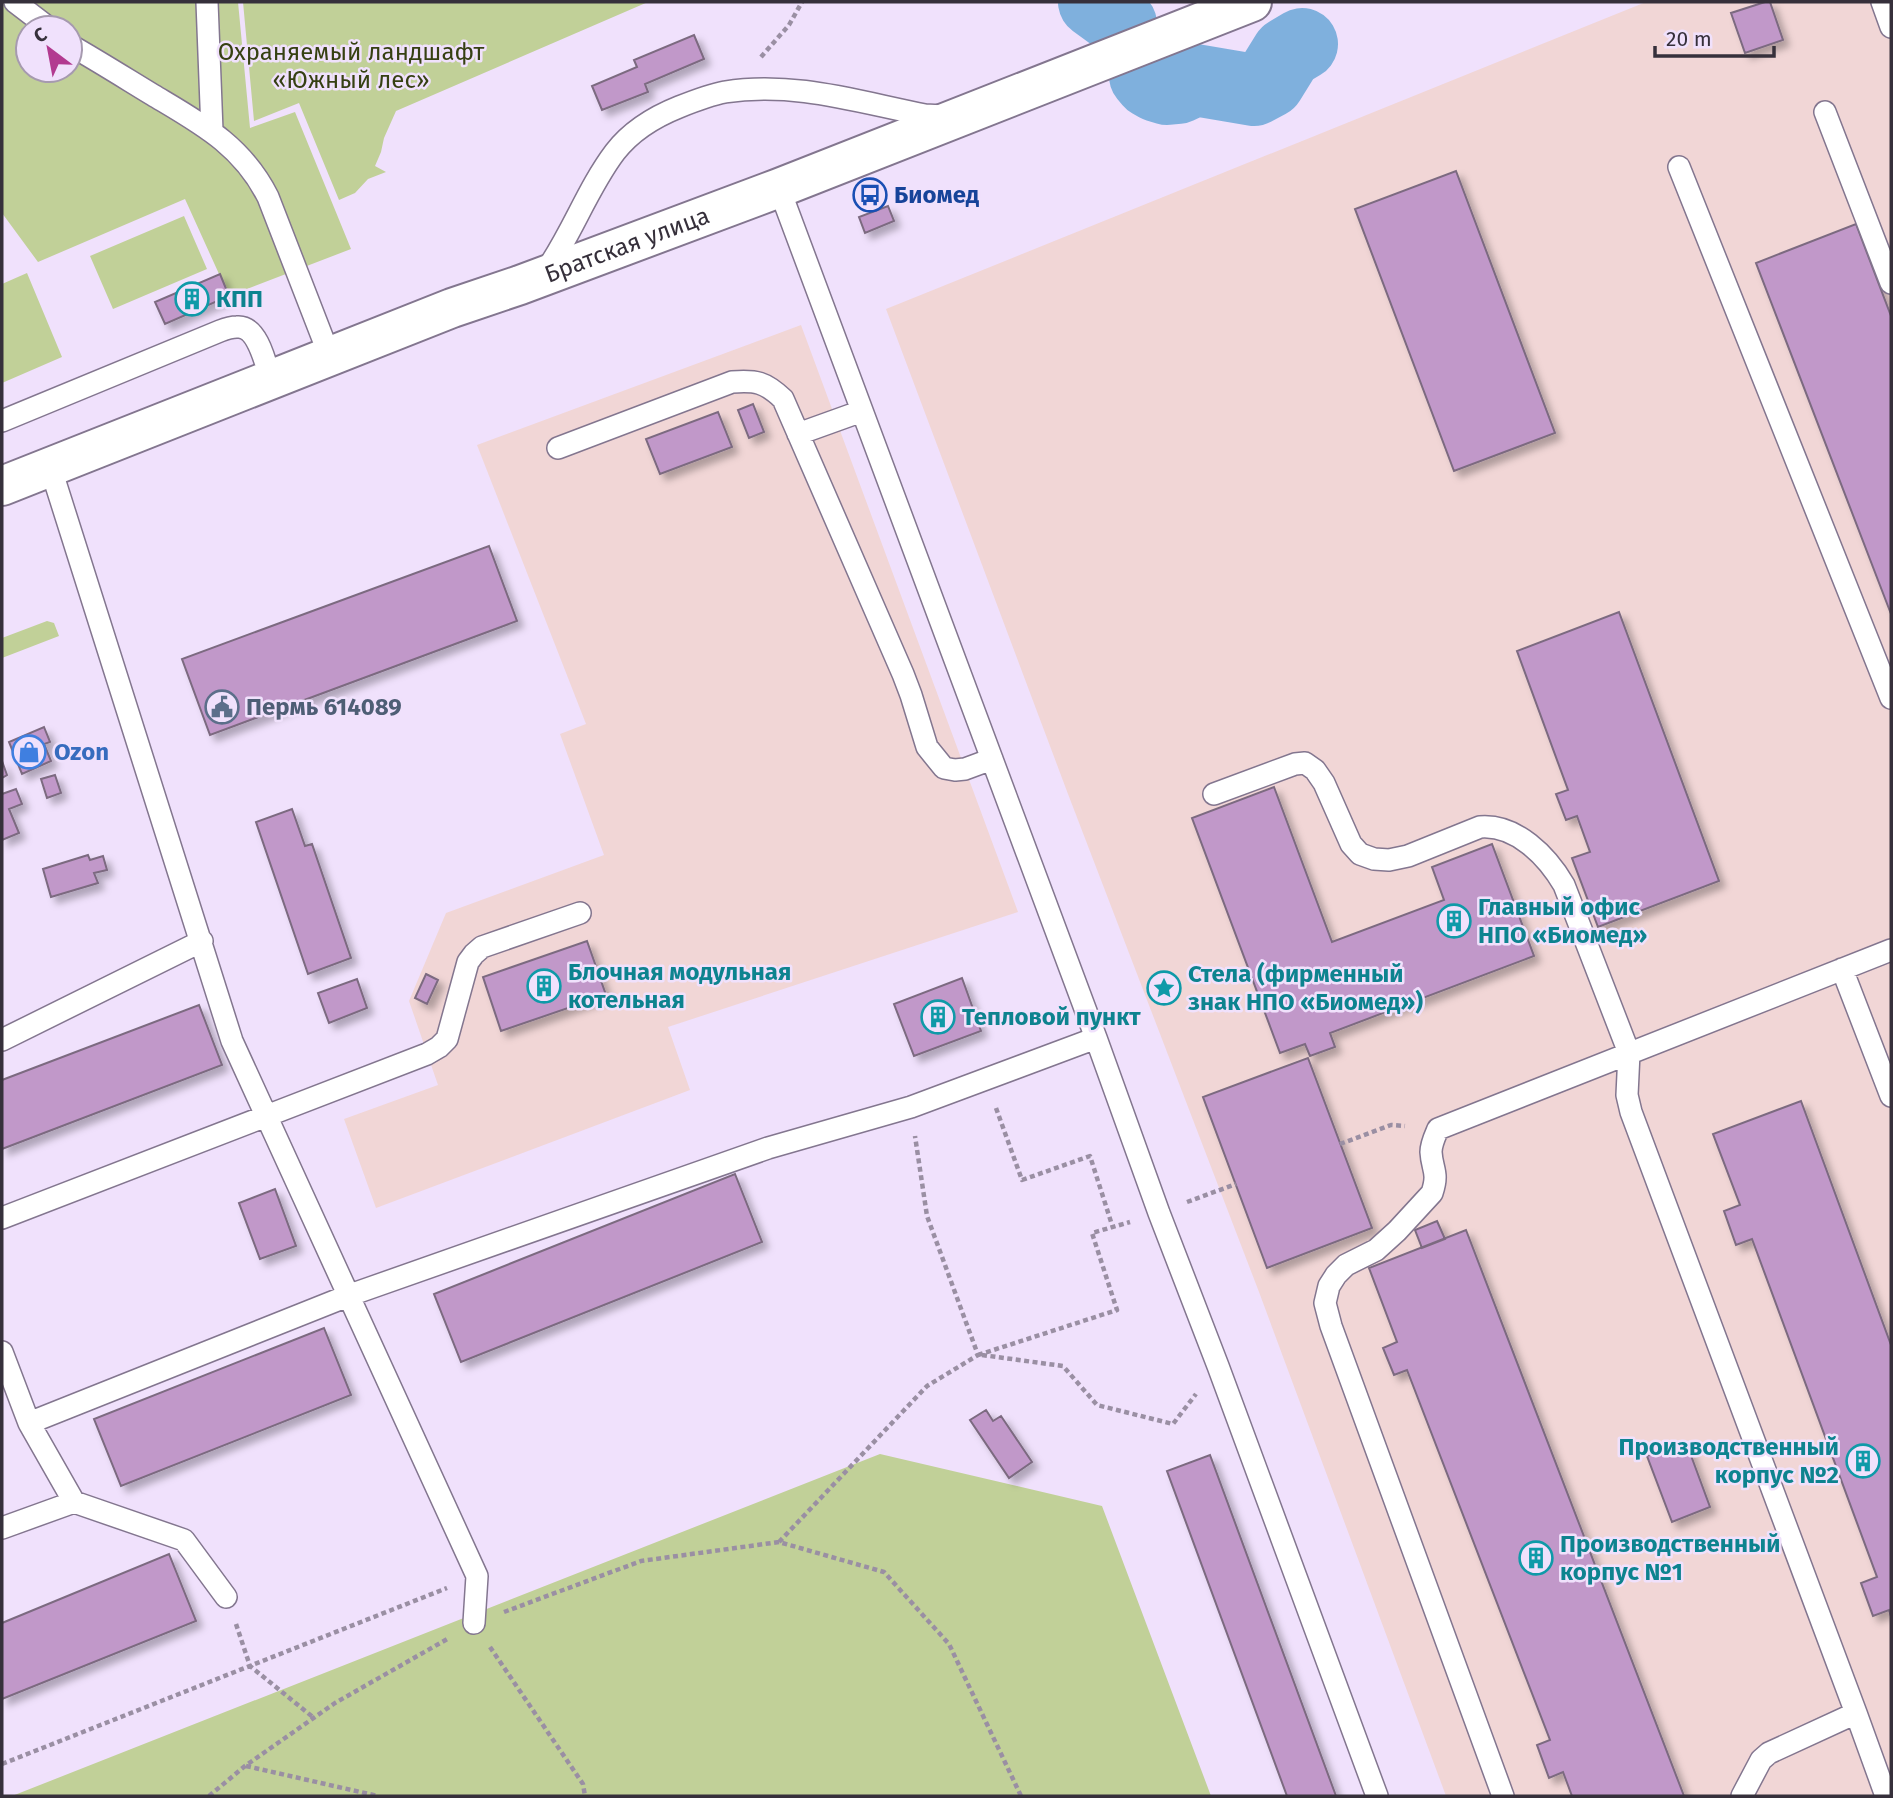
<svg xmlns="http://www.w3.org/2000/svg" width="1893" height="1798" font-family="'Fira Sans',sans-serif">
	<defs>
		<filter id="shadow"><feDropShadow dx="6" dy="6" stdDeviation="3.5" flood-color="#0004"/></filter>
	</defs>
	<rect width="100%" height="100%" fill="#f0e1fc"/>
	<!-- industrial -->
	<path fill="#f1d6d6" d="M1646,2H1891V1796H1446L1259,1292L1068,794L886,309Z
		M801,325L1018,912L668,1027L690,1090L376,1208L344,1119L438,1085L409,1001L446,913L604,855L560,734L586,724L477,445Z"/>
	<!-- green -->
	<path fill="#c1d098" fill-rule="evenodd" d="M2,2H238L250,128L295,112L351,249L229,296L185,199L38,262L2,213ZM28,28H70V70H28Z
		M243,2H648L396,111L384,138L381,152L375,166L386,172L368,179L355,193L339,200L299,103L254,121Z
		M184,216L207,269L113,309L90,256Z
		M27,273L62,357L2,383V284Z
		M47,621L54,623L59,636L2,658V638Z
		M880,1454L1102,1506L1211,1796H12Z"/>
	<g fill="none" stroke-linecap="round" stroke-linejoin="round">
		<!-- river -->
		<path stroke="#7fb0dd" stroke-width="72" d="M1094,2L1116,18L1121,24
			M1145,76L1150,82L1157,86L1167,89L1178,88L1195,80L1254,90L1269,82L1287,53L1302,44"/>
	</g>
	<!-- building -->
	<path fill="#c198c9" stroke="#7c6a80" stroke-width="2" filter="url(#shadow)" d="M1765,2H1770L1783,40L1745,53L1731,13Z
		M694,35L704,59L645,84L648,92L602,110L592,86L637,67L634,60Z
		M1456,171L1555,433L1454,471L1355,209Z
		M888,206L894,221L865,233L859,217Z
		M1856,224L1891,316V614L1756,263Z
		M220,274L229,296L165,324L155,302Z
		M753,404L764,432L749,438L738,410Z
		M718,412L732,447L660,474L646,439Z
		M489,546L517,621L210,735L182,659Z
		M1619,612L1719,881L1598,927L1572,858L1590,852L1577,816L1566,820L1556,794L1568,790L1517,651Z
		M44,727L50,742L44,744L51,761L22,774L9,742Z
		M2,761L7,775L2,778Z
		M55,775L61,793L47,798L41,779Z
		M1274,787L1332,942L1444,900L1432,867L1492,844L1534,956L1330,1033L1335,1047L1310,1056L1305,1044L1280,1053L1192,818Z
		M16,789L22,804L9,809L19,833L2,840V794Z
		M292,809L305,846L312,844L351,958L308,974L256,822Z
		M88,855L90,860L103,856L107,870L94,873L98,883L51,897L43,869Z
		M587,941L606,995L501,1031L483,977Z
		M426,974L438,980L427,1004L415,998Z
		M962,978L981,1031L914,1056L894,1004Z
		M357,979L367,1008L329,1023L318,993Z
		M199,1005L222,1065L2,1149V1080Z
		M1308,1058L1372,1228L1267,1268L1203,1097Z
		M1801,1101L1891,1345V1617L1889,1610L1873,1616L1861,1583L1877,1577L1752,1239L1736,1245L1724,1211L1740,1205L1713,1134Z
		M735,1174L762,1242L461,1362L434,1294Z
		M275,1189L296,1246L260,1259L239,1203Z
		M1437,1221L1445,1239L1422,1248L1415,1230Z
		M1466,1230L1684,1796H1572L1563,1772L1549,1778L1537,1745L1550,1740L1407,1370L1394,1375L1383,1348L1397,1342L1369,1268Z
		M324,1328L351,1395L121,1486L94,1419Z
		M986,1410L993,1421L1001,1416L1032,1462L1009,1478L970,1420Z
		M1686,1442L1710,1507L1672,1522L1647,1456Z
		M1210,1455L1336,1796H1287L1167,1471Z
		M169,1554L196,1621L2,1699V1623Z"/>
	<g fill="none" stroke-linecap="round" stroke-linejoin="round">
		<defs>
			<path id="service" d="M15,2L49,28
				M207,2L212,131
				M1882,2L1891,27
				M70,45C98,61 125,78 153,95C200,123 242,145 268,197L330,357
				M1825,112L1891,283
				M1679,167L1891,698
				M779,188L1096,1038L1159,1213L1218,1366L1377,1796
				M545,272C572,234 587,189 615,152C632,130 654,117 679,107C694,101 709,95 725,92C794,81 858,102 925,115L944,116
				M2,421L220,331C225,329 231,327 237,327C258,325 266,365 271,381
				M798,434L862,411
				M558,448L732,382C756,380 765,382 783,399L903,674L911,695L927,747L944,768L955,770L965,769L992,759
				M50,466L232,1041L477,1576L474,1623
				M1214,794L1295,764L1305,763L1315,770L1324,783L1351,844L1360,854L1374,859L1389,860L1408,856L1480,827C1516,824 1547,856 1564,885L1629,1053L1627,1095L1631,1112L1856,1713L1886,1796
				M1842,969L1891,1096
				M2,1040L202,941
				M2,1218L427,1054L439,1047L447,1039L468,962L474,954L482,947L580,913
				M2,1352L29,1423
				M74,1502L184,1540L226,1597
				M2,1528L74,1502L29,1423L350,1295L768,1148L911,1107L1096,1038
				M1503,1796L1331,1326L1325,1303L1329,1286L1336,1275L1346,1265L1376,1250L1397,1231L1432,1193C1439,1172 1432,1170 1431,1152C1431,1144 1435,1136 1438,1129L1891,950
				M1742,1796L1761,1760L1769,1753L1856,1713"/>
			<g id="secondary">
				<path id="s1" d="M2,486L452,308L520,285L779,188L1252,2"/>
			</g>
		</defs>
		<!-- service casing -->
		<use href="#service" stroke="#83768f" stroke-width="24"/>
		<!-- secondary casing -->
		<use href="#secondary" stroke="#83768f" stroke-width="42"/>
		<!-- path -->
		<path stroke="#9a8fa3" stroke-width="4.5" stroke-dasharray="5 3.5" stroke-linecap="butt" d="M761,57L789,25L802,2
			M996,1108L1022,1180L1090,1156L1113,1228
			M1340,1144L1391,1125L1405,1126
			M1187,1202L1236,1184
			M978,1355L1117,1310L1092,1233L1130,1222
			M982,1355L1063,1366L1097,1405L1173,1424L1196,1394
			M779,1542L927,1386L978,1355L927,1216L915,1136
			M504,1612L641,1561L779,1542L884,1572L949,1644L1021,1796
			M236,1624L250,1666L314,1718
			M490,1647L583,1784L585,1796
			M2,1764L447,1588
			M246,1766L378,1796
			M209,1796L245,1766L335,1703L449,1638"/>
		<!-- service -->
		<use href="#service" stroke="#fff" stroke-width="21"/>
		<!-- secondary -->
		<use href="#secondary" stroke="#fff" stroke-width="38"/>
	</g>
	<!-- icons -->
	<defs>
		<symbol id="bus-ring" viewBox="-11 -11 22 22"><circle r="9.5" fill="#f0e1fc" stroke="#1a4fb4" stroke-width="1.5"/><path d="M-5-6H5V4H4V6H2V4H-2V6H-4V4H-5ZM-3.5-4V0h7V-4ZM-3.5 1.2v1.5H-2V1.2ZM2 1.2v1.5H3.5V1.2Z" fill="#1a4fb4"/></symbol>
		<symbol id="building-ring" viewBox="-11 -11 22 22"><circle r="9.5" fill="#f0e1fc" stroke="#0f9aa8" stroke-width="1.5"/><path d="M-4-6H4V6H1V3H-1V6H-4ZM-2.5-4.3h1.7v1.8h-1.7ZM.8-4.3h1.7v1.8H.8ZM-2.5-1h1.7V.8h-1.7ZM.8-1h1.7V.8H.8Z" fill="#0f9aa8"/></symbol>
		<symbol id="civic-ring" viewBox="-11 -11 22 22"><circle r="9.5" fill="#f0e1fc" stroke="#5c6f8a" stroke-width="1.5"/><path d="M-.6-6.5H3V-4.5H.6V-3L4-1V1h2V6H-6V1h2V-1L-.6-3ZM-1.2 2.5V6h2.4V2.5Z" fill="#5c6f8a"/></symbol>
		<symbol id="shop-ring" viewBox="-11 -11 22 22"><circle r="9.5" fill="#f0e1fc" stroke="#3f7fe0" stroke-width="1.5"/><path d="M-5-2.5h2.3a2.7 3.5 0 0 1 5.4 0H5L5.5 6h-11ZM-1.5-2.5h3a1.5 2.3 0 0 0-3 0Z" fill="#3f7fe0"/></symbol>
		<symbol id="sight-ring" viewBox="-11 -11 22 22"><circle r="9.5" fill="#f0e1fc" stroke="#0f9aa8" stroke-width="1.5"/><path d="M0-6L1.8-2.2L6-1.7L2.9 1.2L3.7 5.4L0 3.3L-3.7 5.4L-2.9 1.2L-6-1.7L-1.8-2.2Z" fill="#0f9aa8"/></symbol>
	</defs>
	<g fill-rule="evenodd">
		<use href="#bus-ring" x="851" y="176" width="38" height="38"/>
		<use href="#building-ring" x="173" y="280" width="38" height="38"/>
		<use href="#civic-ring" x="203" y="688" width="38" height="38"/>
		<use href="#shop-ring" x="10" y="733" width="38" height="38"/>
		<use href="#building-ring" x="1435" y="902" width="38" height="38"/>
		<use href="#building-ring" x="525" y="967" width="38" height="38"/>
		<use href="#sight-ring" x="1145" y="969" width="38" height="38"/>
		<use href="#building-ring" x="919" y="998" width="38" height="38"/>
		<use href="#building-ring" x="1844" y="1442" width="38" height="38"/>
		<use href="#building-ring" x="1517" y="1539" width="38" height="38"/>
	</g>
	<g text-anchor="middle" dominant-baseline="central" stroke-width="5" stroke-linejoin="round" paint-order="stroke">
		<!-- park labels -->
		<g font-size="24" fill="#364012" stroke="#f0e1fc">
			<text x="351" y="52">Охраняемый ландшафт<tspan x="351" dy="28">«Южный лес»</tspan></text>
		</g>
		<!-- transit labels -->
		<g font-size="24" font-weight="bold" fill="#164399" stroke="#f0e1fc" text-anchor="start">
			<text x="894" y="195">Биомед</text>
		</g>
		<!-- street labels -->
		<g font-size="24" fill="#36303b" stroke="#f0e1fc">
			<text stroke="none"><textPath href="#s1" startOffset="670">Братская улица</textPath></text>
		</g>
		<!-- culture labels -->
		<g font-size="24" font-weight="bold" fill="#0d838f" stroke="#f0e1fc" text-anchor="start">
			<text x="216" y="299">КПП</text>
			<text x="1478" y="907">Главный офис<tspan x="1478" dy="28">НПО «Биомед»</tspan></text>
			<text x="568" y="972">Блочная модульная<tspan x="568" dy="28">котельная</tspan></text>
			<text x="1188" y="974">Стела (фирменный<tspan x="1188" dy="28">знак НПО «Биомед»)</tspan></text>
			<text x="962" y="1017">Тепловой пункт</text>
			<text x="1839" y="1447" text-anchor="end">Производственный<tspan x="1839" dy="28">корпус №2</tspan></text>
			<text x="1560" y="1544">Производственный<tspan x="1560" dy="28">корпус №1</tspan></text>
		</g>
		<!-- service labels -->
		<g font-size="24" font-weight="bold" fill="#4e5e75" stroke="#f0e1fc" text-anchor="start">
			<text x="246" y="707">Пермь 614089</text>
		</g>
		<!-- shop labels -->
		<g font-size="24" font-weight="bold" fill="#366cbe" stroke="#f0e1fc" text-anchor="start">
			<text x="54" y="752">Ozon</text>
		</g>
	</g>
	<!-- border -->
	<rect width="1893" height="1798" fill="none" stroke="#36303b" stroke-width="7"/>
	<!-- north arrow -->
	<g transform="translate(49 49) rotate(328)"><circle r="33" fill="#f0e1fc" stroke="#a69aaf" stroke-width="2"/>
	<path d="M0-5L12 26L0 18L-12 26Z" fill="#b23a90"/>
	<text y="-10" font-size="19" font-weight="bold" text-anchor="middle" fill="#36303b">С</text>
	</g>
	<!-- scale -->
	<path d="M1655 46v10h119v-10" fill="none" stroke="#36303b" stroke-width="3.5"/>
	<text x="1666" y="46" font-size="21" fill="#36303b" stroke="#f0e1fc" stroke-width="5" paint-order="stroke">20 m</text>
</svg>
